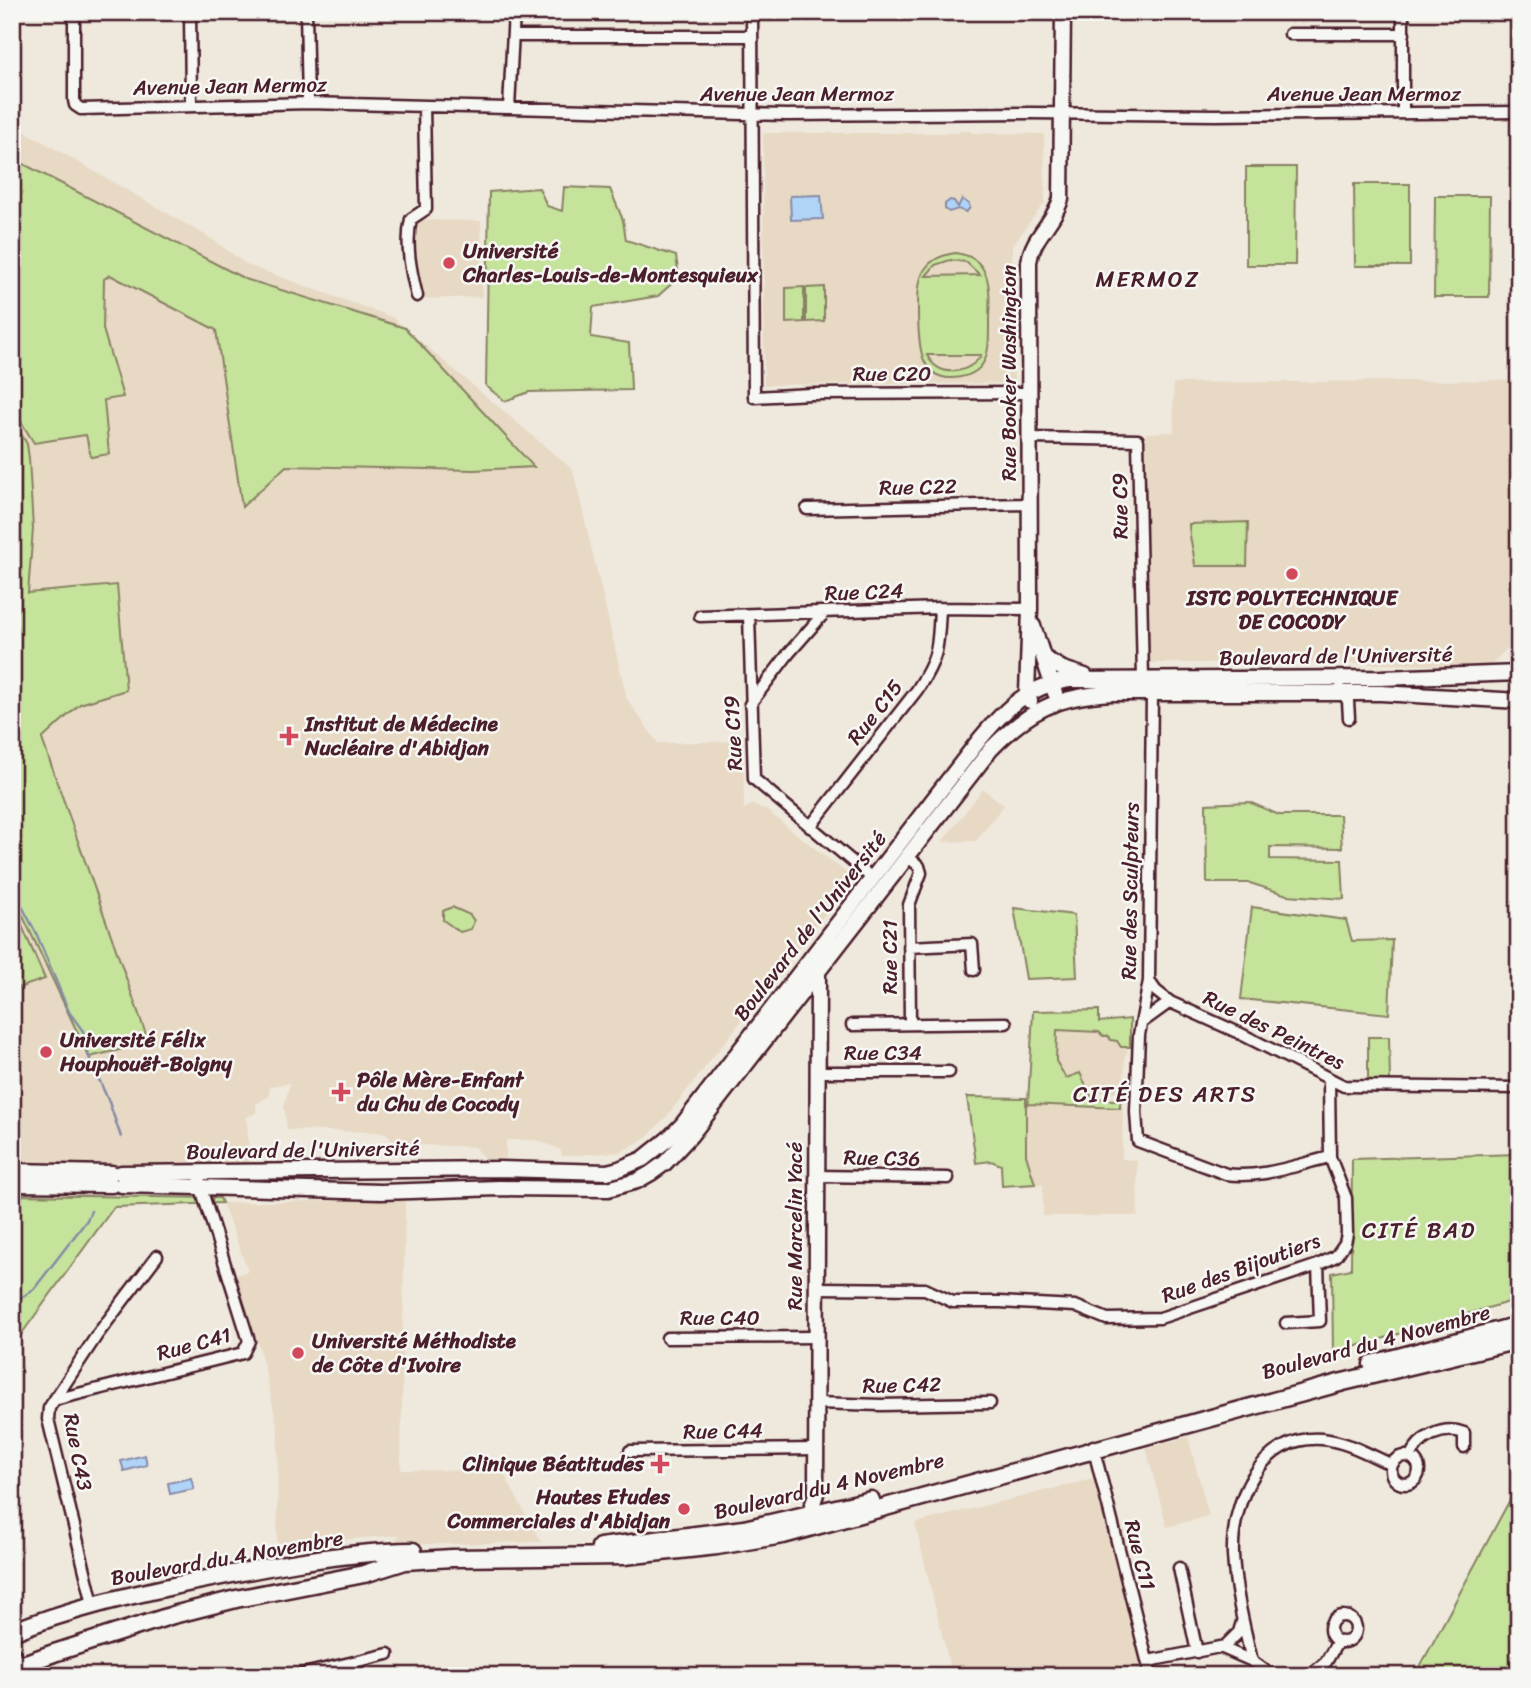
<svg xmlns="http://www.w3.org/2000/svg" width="1531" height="1688" font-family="Sriracha,sans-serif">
	<rect width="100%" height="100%" fill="#efe9dd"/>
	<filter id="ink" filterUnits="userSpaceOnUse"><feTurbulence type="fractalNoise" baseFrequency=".0143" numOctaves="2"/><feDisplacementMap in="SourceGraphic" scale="14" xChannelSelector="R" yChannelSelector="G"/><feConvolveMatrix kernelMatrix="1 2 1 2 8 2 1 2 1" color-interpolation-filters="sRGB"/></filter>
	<g filter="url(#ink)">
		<!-- built -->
		<path fill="#e7d9c4" d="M12,124L212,239L247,265L392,317L573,470L627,699L658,743L743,741L744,809L752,805L766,810L853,878L667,1116L648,1136L635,1144L620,1152L562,1156L561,1150L537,1140H506V1158L485,1159L474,1147L420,1145L391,1140L387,1134L377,1132L287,1130L284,1107L290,1083L270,1086L269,1096L256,1104V1113L247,1117L249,1163L12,1164Z
			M959,131H971V133L1044,134L1045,202L1012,246L1014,383L764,385L763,133H959Z
			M416,220L481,221L482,297L421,299L414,236Z
			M1519,380V636L1490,666L1320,663H1146V433L1174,432L1173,383Z
			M983,789L1004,805L976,841L942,842Z
			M1031,1029L1099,1032L1117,1040L1128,1051L1125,1056L1124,1089L1116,1093L1090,1092L1079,1073L1071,1078L1029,1081Z
			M1030,1087L1070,1096L1123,1098L1122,1159L1137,1160L1138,1216H1043V1185L1035,1184L1026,1155V1094Z
			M405,1199L401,1470L502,1471L541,1542L388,1545L400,1535L277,1545L278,1428L260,1350L236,1275L248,1271L222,1203Z
			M1188,1437L1209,1516L1167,1527L1146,1448Z
			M1096,1478L1145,1676H952L915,1523Z"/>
		<!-- green -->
		<path fill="#c5e39b" stroke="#888163" stroke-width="2" fill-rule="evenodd" d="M12,158L245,279L405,328L534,467L474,470L286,466L242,507L216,330L110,275L104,279L103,329L123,397L104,400L109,454L91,457L86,435L34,443L12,407Z
			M1246,167H1296L1295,265H1246Z
			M1354,184H1410V266H1355Z
			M564,187L610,189L623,220L626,240L676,256L679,277L658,296L593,307L591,337L629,343L631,390L529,392L505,401L486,386L489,192L539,188L547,206L562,211Z
			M1435,196H1490L1489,297H1434Z
			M955,253C993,257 990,291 989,320C989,349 991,376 952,378C918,379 919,341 918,317C918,285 916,259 955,253ZM950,260L966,262L980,275L926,276L935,265ZM927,355H981V356C967,375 938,378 927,355Z
			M804,287V322L786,323V288Z
			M824,287V321L806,322V288Z
			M12,418L27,444L29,458L33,529L28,593L117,585L126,690L80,704L42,739L149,1043L89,1057L12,893Z
			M1248,522L1247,566H1195C1194,550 1189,539 1189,524Z
			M1249,802L1279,815H1340L1342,848L1270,847V859L1342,860L1344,899L1287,895L1250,883H1207L1206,804Z
			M12,903L45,979L12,990Z
			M452,907L470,915L474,921L471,929L460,932L443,920V911Z
			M1252,907L1346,920L1352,941L1392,940L1389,1014L1241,999Z
			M1014,908L1074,915L1077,977L1026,979Z
			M1099,1010V1022L1130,1019V1047H1121L1117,1041L1111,1040L1108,1036H1103L1099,1032L1057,1030L1056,1061L1066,1078L1080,1073L1092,1098L1120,1101V1108L1028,1104L1033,1011Z
			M1368,1037H1389L1390,1081H1368Z
			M967,1097L1026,1098V1155L1035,1184L1002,1186L1001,1165L991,1161L976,1163Z
			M1519,1154V1299L1333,1353L1332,1273L1351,1269L1352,1159Z
			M12,1195L220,1198L222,1203L114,1207L12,1347Z
			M1519,1483V1676H1415Z"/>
		<!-- water -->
		<path fill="#b0d3f8" stroke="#878ba6" stroke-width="2" d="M821,195L823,219L791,220L790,196Z
			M962,199L969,204L970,208L966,212L958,209L949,212L945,209V204L950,200L954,201L958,207Z
			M145,1455L147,1465L124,1471L121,1461Z
			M191,1478L194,1489L170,1494L168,1483Z"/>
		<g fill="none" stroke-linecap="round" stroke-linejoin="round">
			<!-- stream -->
			<path stroke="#878ba6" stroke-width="2.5" d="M12,887L36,933L69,1012L83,1031L89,1057L109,1102L121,1137
				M12,1304L34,1289L87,1220L91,1211
				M1505,1676L1519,1650"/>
			<defs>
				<path id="street" d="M74,12V100L75,105L81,109L308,103L787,115L1030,113L1215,115L1519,112
					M190,12L191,105
					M306,12L308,103
					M752,12L754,397L811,394L1030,393
					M1403,12V113
					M1290,34H1404
					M513,36H752
					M509,108L514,12
					M417,296C411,272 405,244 411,219L426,209L424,106
					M1030,438L1138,440L1143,679
					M807,509L1030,504
					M749,615L754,779L872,878
					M700,616L940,608L1030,609
					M1340,689L1348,701L1349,718
					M1152,693L1149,981L1139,1035L1136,1112L1138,1141L1226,1174C1260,1179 1296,1165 1330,1157
					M750,704L789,653L825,612
					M810,827L917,690C939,656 938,648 940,608
					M907,856L919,866L921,873L909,905L910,1023
					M909,947L972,944L974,970
					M1149,981L1156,991L1170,1002L1239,1033L1344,1086L1519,1088
					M1141,1023L1170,1002
					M852,1025L1006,1023
					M817,1072H949
					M816,1176L948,1178
					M816,1288L925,1289L953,1302H1000L1075,1306L1107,1319L1160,1318L1318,1265L1336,1256L1345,1243L1347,1234L1346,1198L1330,1157L1329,1080
					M1286,1323L1320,1321L1318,1265
					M667,1338L816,1337
					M54,1400L243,1353L249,1341L200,1185L199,1172
					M815,1403L881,1405L990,1403
					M1093,1446L1151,1676
					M630,1451L816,1449
					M1391 1470a14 14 0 1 1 28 0a14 14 0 1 1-28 0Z
					M1410,1457C1419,1437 1443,1425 1464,1433V1447
					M1179,1568L1197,1652
					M93,1604L48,1419L49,1408L97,1335L157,1256
					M1330 1629a13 13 0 1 1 26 0a13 13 0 1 1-26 0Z
					M1220,1647L1252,1661L1273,1676
					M1148,1661L1225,1646L1239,1632L1242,1622
					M1252,1661C1244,1626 1235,1591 1233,1555C1231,1503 1260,1434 1322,1439C1346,1441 1370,1455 1392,1465
					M295,1676L388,1654
					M1309,1676L1326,1662L1338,1641"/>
				<path id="secondary" d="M1033,626L1055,693
					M1044,658L1063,669L1085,676
					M1030,701L1027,693L1030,609L1029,262C1032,237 1054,223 1061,199L1063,12
					M12,1171L112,1173
					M121,1173L499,1169L607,1172L619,1169L643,1159L668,1139L682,1125L980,739C1006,708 1028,686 1069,680L1381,678L1519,673
					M12,1184L112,1185
					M121,1185L381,1192L499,1188L608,1189L637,1181L651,1173L665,1163L691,1135L991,749C1029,710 1057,696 1112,693H1381L1519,701
					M811,1523L809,1516L816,1494L818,973
					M12,1653L21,1676"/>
				<path id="primary" d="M1372,1364L1519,1325
					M600,1547L744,1529L871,1500
					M12,1632C69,1609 127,1596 187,1583C260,1568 338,1552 413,1551
					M12,1668L54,1653L173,1615L236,1599L364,1574L405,1561L452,1558L624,1556L717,1546L783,1535L1343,1382L1519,1340"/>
			</defs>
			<!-- street casing -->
			<use href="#street" stroke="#4a1f2b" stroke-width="15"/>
			<!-- secondary casing -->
			<use href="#secondary" stroke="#4a1f2b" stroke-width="19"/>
			<!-- primary casing -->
			<use href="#primary" stroke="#4a1f2b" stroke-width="21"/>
			<!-- street -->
			<use href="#street" stroke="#f6f6f2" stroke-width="10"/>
			<!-- secondary -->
			<use href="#secondary" stroke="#f6f6f2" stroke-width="14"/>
			<!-- primary -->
			<use href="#primary" stroke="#f6f6f2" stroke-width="16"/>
		</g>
	</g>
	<!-- markers -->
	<g fill="#d1495b" stroke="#f6f6f2" stroke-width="2.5">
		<circle cx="449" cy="263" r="7"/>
		<circle cx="1292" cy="574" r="7"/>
		<path d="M285.5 725.5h7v7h7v7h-7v7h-7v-7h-7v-7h7z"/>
		<circle cx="46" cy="1052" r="7"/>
		<path d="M337.5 1081.5h7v7h7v7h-7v7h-7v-7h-7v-7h7z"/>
		<circle cx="298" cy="1353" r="7"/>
		<path d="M656.5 1453.5h7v7h7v7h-7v7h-7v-7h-7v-7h7z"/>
		<circle cx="684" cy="1509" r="7"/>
	</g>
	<g text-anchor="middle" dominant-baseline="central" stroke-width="5" stroke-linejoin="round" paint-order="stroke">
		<!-- street labels -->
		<g font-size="21" fill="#4a1f2b" stroke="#f6f6f2">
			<text transform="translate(230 86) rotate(-1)">Avenue Jean Mermoz</text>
			<text x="797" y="94">Avenue Jean Mermoz</text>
			<text x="1364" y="94">Avenue Jean Mermoz</text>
			<text transform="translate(1009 373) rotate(-90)">Rue Booker Washington</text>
			<text x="892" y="374">Rue C20</text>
			<text transform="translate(918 487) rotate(-1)">Rue C22</text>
			<text transform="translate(1120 506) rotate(-91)">Rue C9</text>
			<text transform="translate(864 592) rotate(-2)">Rue C24</text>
			<text transform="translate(1336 656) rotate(-1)">Boulevard de l'Université</text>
			<text transform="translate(875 712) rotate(-52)">Rue C15</text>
			<text transform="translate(733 733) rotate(-93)">Rue C19</text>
			<text transform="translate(1130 891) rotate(-89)">Rue des Sculpteurs</text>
			<text transform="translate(810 926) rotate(-52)">Boulevard de l'Université</text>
			<text transform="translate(890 957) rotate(-90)">Rue C21</text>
			<text transform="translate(1274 1030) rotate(26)">Rue des Peintres</text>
			<text x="883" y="1053">Rue C34</text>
			<text transform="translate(303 1150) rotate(-1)">Boulevard de l'Université</text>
			<text transform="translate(882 1158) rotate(1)">Rue C36</text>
			<text transform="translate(795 1226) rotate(-90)">Rue Marcelin Yacé</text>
			<text transform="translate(1241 1268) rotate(-20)">Rue des Bijoutiers</text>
			<text x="720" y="1318">Rue C40</text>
			<text transform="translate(1376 1342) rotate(-15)">Boulevard du 4 Novembre</text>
			<text transform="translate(194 1344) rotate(-15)">Rue C41</text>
			<text transform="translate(902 1385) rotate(-1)">Rue C42</text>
			<text transform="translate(723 1431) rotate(-1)">Rue C44</text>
			<text transform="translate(78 1452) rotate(79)">Rue C43</text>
			<text transform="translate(829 1486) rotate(-13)">Boulevard du 4 Novembre</text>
			<text transform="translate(1140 1555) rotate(76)">Rue C11</text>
			<text transform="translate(227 1558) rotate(-10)">Boulevard du 4 Novembre</text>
		</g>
		<!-- poi labels -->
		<g font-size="21" font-weight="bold" fill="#4a1f2b" stroke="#f6f6f2" text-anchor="start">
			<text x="463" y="251">Université<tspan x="463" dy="24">Charles-Louis-de-Montesquieux</tspan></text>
			<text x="1292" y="598" text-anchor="middle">ISTC POLYTECHNIQUE<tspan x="1292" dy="24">DE COCODY</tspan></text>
			<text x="305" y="724">Institut de Médecine<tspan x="305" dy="24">Nucléaire d'Abidjan</tspan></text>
			<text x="60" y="1040">Université Félix<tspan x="60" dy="24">Houphouët-Boigny</tspan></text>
			<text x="357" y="1080">Pôle Mère-Enfant<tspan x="357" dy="24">du Chu de Cocody</tspan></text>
			<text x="312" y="1341">Université Méthodiste<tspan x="312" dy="24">de Côte d'Ivoire</tspan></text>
			<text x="644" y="1464" text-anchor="end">Clinique Béatitudes</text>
			<text x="670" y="1497" text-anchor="end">Hautes Etudes<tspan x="670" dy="24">Commerciales d'Abidjan</tspan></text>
		</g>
		<!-- neighbourhood labels -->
		<g font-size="23" letter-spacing="2" fill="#4a1f2b" stroke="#f6f6f2">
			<text x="1148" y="279">MERMOZ</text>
			<text x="1165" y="1094">CITÉ DES ARTS</text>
			<text x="1419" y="1230">CITÉ BAD</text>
		</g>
	</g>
	<!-- margin -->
	<rect width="1531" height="1688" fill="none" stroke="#f6f6f2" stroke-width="42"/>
	<rect x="21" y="21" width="1489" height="1646" fill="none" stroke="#4a1f2b" stroke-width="2.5" filter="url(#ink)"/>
</svg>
